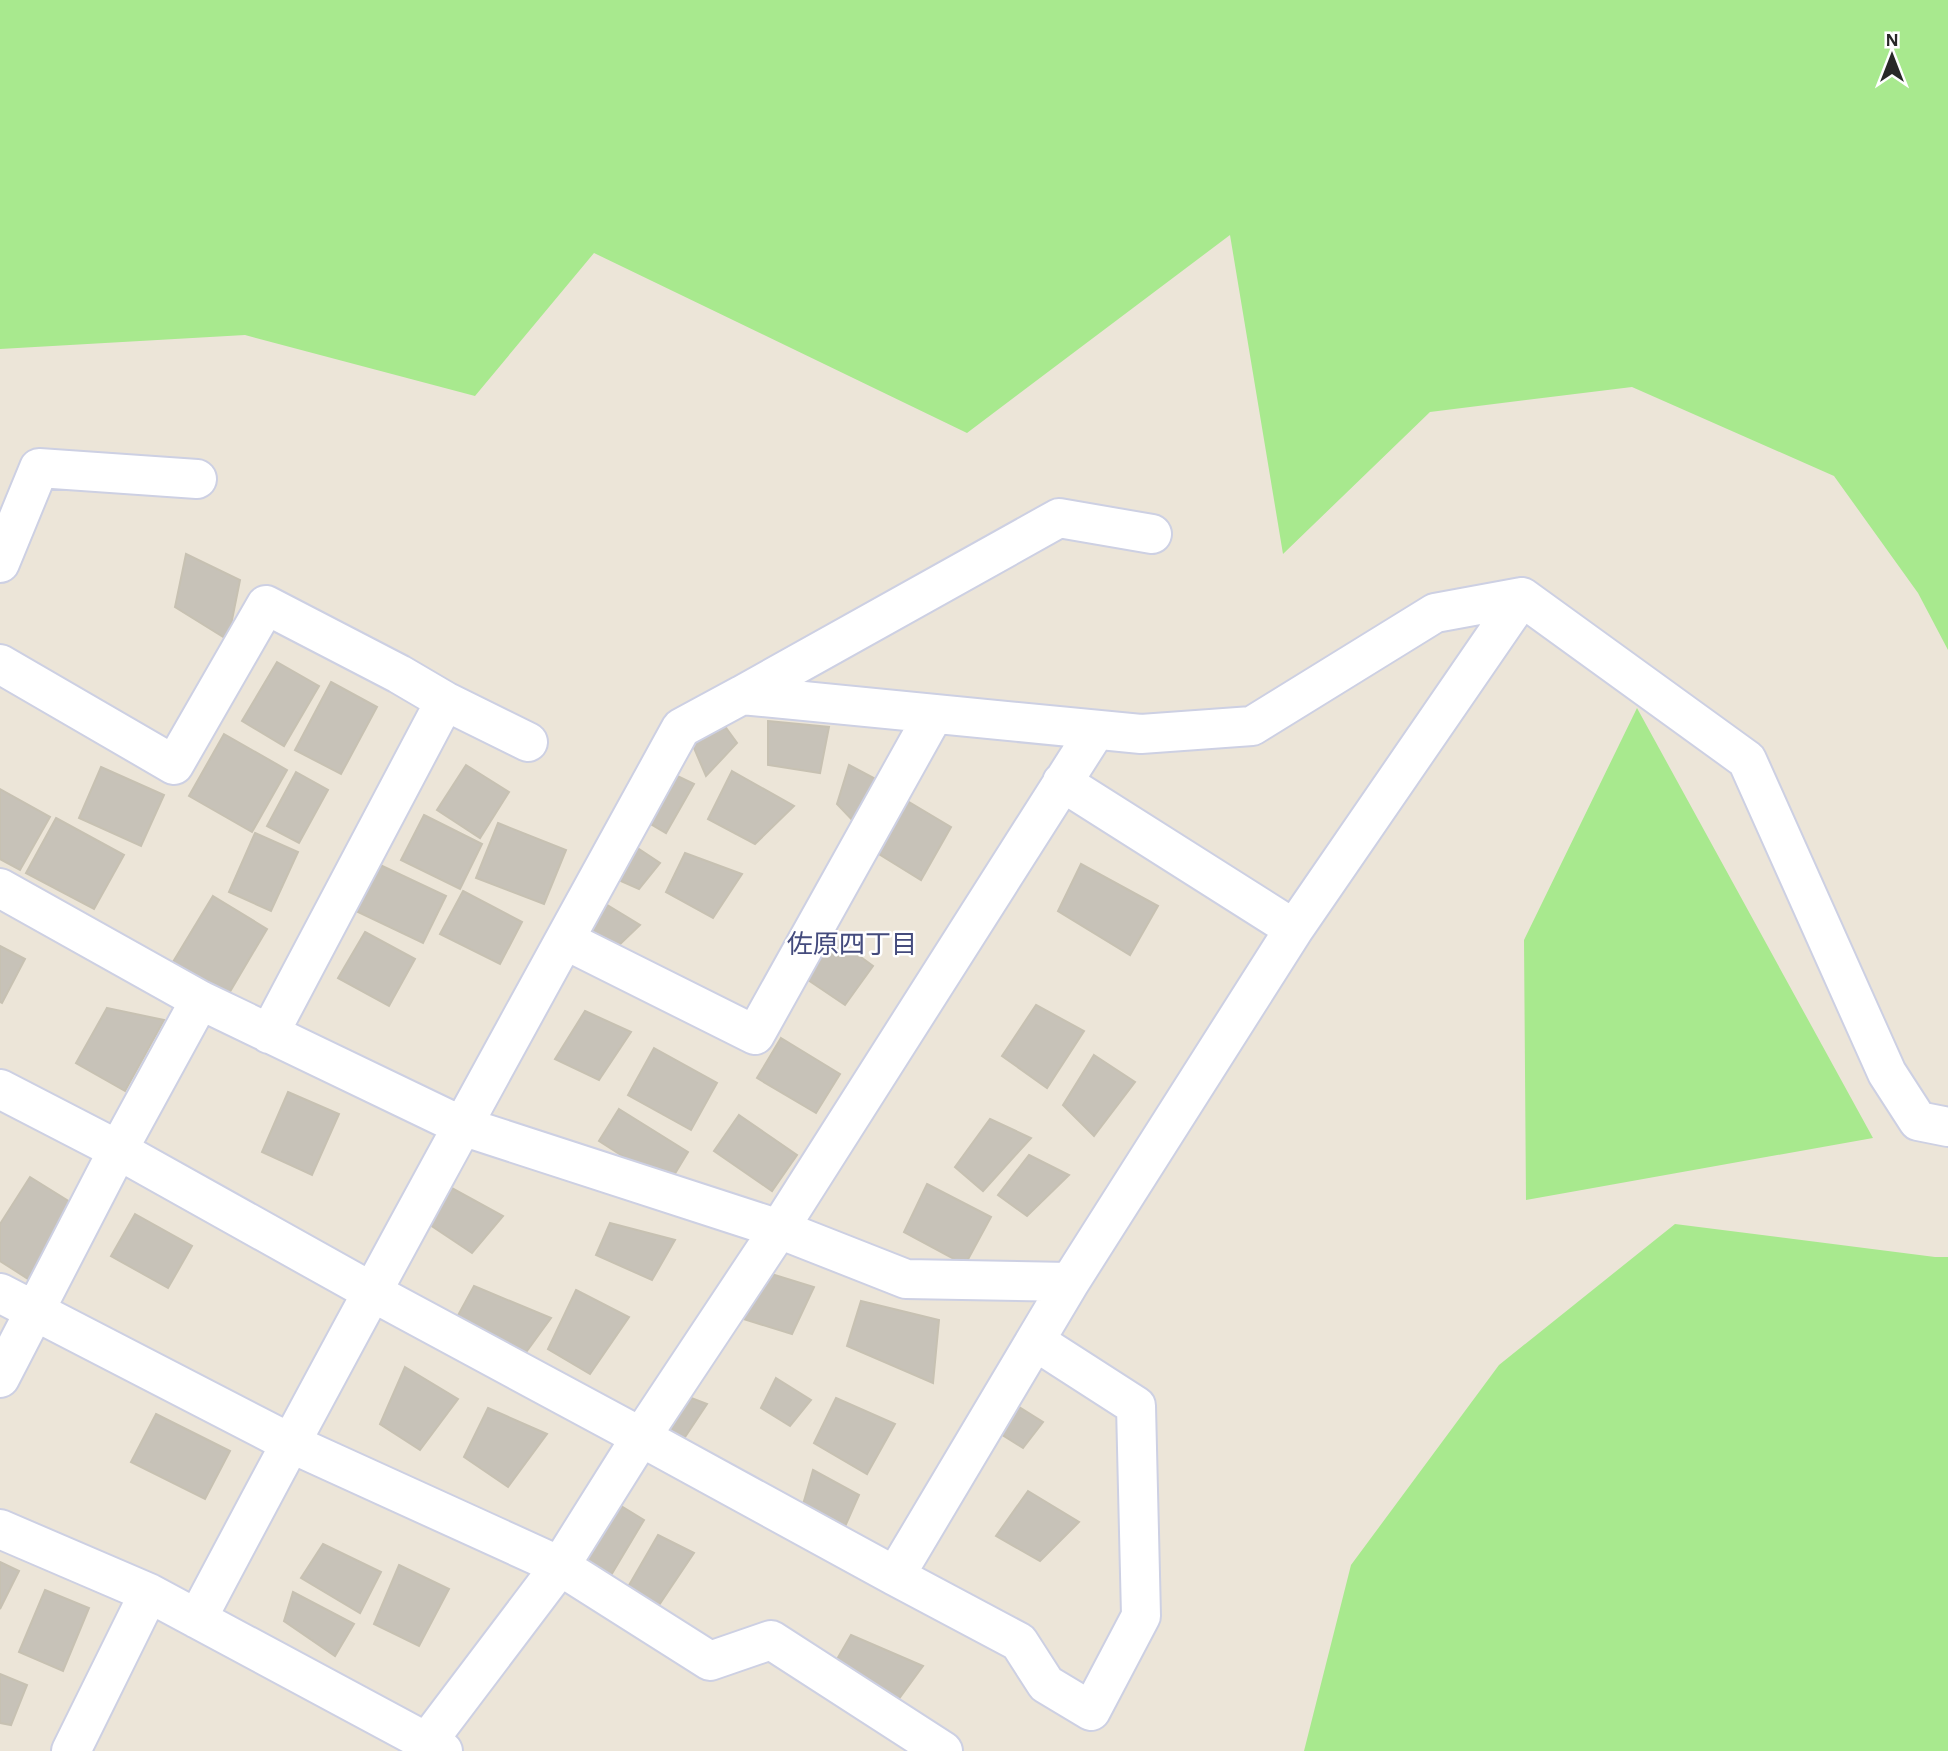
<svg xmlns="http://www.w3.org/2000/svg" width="1948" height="1751" font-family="'Alegreya Sans','Noto Sans JP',sans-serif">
	<rect width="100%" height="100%" fill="#ece5d8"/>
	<!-- green -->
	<path fill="#a8e98e" d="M0,0H1948V650L1918,593L1834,476L1632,387L1430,412L1283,554L1230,235L967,433L594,253L475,396L245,335L0,349Z
		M1637,708L1873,1138L1526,1200L1524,940Z
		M1675,1224L1935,1257H1948V1751H1304L1351,1565L1499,1365Z"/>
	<!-- building -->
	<path fill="#c7c2b8" stroke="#c7c1b2" stroke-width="2" d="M186,554L240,580L228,640L175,607Z
		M277,662L319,686L284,746L242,721Z
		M331,682L377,707L341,774L295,750Z
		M768,721L829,727L820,773L768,765Z
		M724,725L737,743L706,776L691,741Z
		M224,734L287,770L252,832L189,796Z
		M466,765L509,792L480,838L437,810Z
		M849,765L881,782L855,823L837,804Z
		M101,767L164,795L141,846L79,818Z
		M732,771L794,806L755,844L708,819Z
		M296,772L328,790L299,843L267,826Z
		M669,772L694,784L666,833L644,820Z
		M0,789L50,817L20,870L0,859Z
		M904,799L951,827L921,880L877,853Z
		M424,815L482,844L460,889L401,860Z
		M56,818L124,855L94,909L26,873Z
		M498,823L566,850L544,904L476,878Z
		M255,833L298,852L271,911L229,892Z
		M630,843L660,863L639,889L614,878Z
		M685,853L742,874L713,918L666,892Z
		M378,864L446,896L423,943L356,911Z
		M1081,864L1158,906L1130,955L1058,911Z
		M463,891L522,922L500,964L440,934Z
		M213,896L267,929L225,1000L170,967Z
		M604,903L640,925L617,947L590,934Z
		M365,932L415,959L389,1006L338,978Z
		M832,936L873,966L845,1005L808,980Z
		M0,946L25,959L2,1003L0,1002Z
		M1036,1005L1084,1031L1047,1088L1002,1056Z
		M107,1008L164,1020L125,1091L76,1063Z
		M585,1011L631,1032L599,1080L555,1059Z
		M781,1038L840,1074L816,1113L757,1078Z
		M654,1048L717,1083L691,1130L628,1095Z
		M1094,1055L1135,1082L1094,1136L1063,1105Z
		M288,1092L339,1114L312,1175L262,1152Z
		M619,1109L688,1152L668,1185L599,1141Z
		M739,1115L797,1155L772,1191L714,1151Z
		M990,1119L1031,1138L983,1191L955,1167Z
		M1029,1155L1069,1175L1027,1216L998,1195Z
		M30,1177L83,1210L36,1284L0,1261V1224Z
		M927,1184L991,1217L965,1265L904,1232Z
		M448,1186L503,1216L472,1253L430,1225Z
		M135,1214L192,1246L168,1288L111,1256Z
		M610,1223L675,1240L652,1280L596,1255Z
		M765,1272L814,1287L792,1334L737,1317Z
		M474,1286L551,1318L524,1355L456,1319Z
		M576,1290L629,1317L590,1374L548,1349Z
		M861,1301L939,1320L933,1383L847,1346Z
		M405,1367L458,1399L420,1450L380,1424Z
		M776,1378L811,1400L790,1426L761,1408Z
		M686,1396L707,1404L681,1443L663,1429Z
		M836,1398L895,1424L867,1474L814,1443Z
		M1016,1405L1043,1422L1023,1448L999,1433Z
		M488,1408L547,1434L508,1487L464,1457Z
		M156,1414L230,1451L205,1499L131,1462Z
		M813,1470L859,1495L843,1531L802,1508Z
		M1028,1491L1079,1522L1040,1561L996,1536Z
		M613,1501L644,1520L607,1582L577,1564Z
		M658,1535L694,1553L657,1608L628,1587Z
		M323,1544L381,1572L360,1613L301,1578Z
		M0,1562L19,1571L0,1609Z
		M399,1565L449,1589L419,1646L374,1624Z
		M45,1590L89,1608L63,1671L19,1652Z
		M293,1592L354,1624L335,1656L284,1621Z
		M851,1635L923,1666L893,1707L832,1668Z
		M0,1674L27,1685L11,1725L0,1723Z"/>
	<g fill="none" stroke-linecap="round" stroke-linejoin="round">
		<defs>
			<path id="minor" d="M0,563L39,468L197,479
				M0,664L174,765L266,605L399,674L445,701
				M742,695L1059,518L1152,534
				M1062,782L1294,929
				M0,888L200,1000L462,1126L779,1229L906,1279L1070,1282
				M565,940L755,1035L934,714
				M269,1034L445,701L528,742
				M0,1089L118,1150L372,1292L641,1437L779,1229L1096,730
				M0,1293L290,1443L560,1566L427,1742
				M0,1378L118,1150L200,1000
				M0,1529L149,1593L443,1751
				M895,1576L1070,1282L1294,929L1522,597
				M197,1619C355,1320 518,1024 681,728L742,695L1141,734L1252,726L1435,613L1522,597L1747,760L1887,1073L1918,1121L1948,1127
				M71,1751L149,1593
				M943,1751L771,1640L710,1661L560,1566L641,1437L895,1576L1019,1642L1046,1684L1091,1711L1141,1616L1136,1406L1035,1341"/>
		</defs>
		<!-- minor casing -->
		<use href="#minor" stroke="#cdd0e3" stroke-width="42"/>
		<!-- minor -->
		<use href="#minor" stroke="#fff" stroke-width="38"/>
	</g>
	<g text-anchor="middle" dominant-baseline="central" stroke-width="5" stroke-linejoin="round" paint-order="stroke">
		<!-- neighbourhood labels -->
		<g font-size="26" fill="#444b7d" stroke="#fff">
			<text x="852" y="945">佐原四丁目</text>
		</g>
	</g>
	<!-- north arrow -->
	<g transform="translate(1892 56)" stroke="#ffffff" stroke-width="5" paint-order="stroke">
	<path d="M0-5L12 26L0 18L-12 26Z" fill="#282828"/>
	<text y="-10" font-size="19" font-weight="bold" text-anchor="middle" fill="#282828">N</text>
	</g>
</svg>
